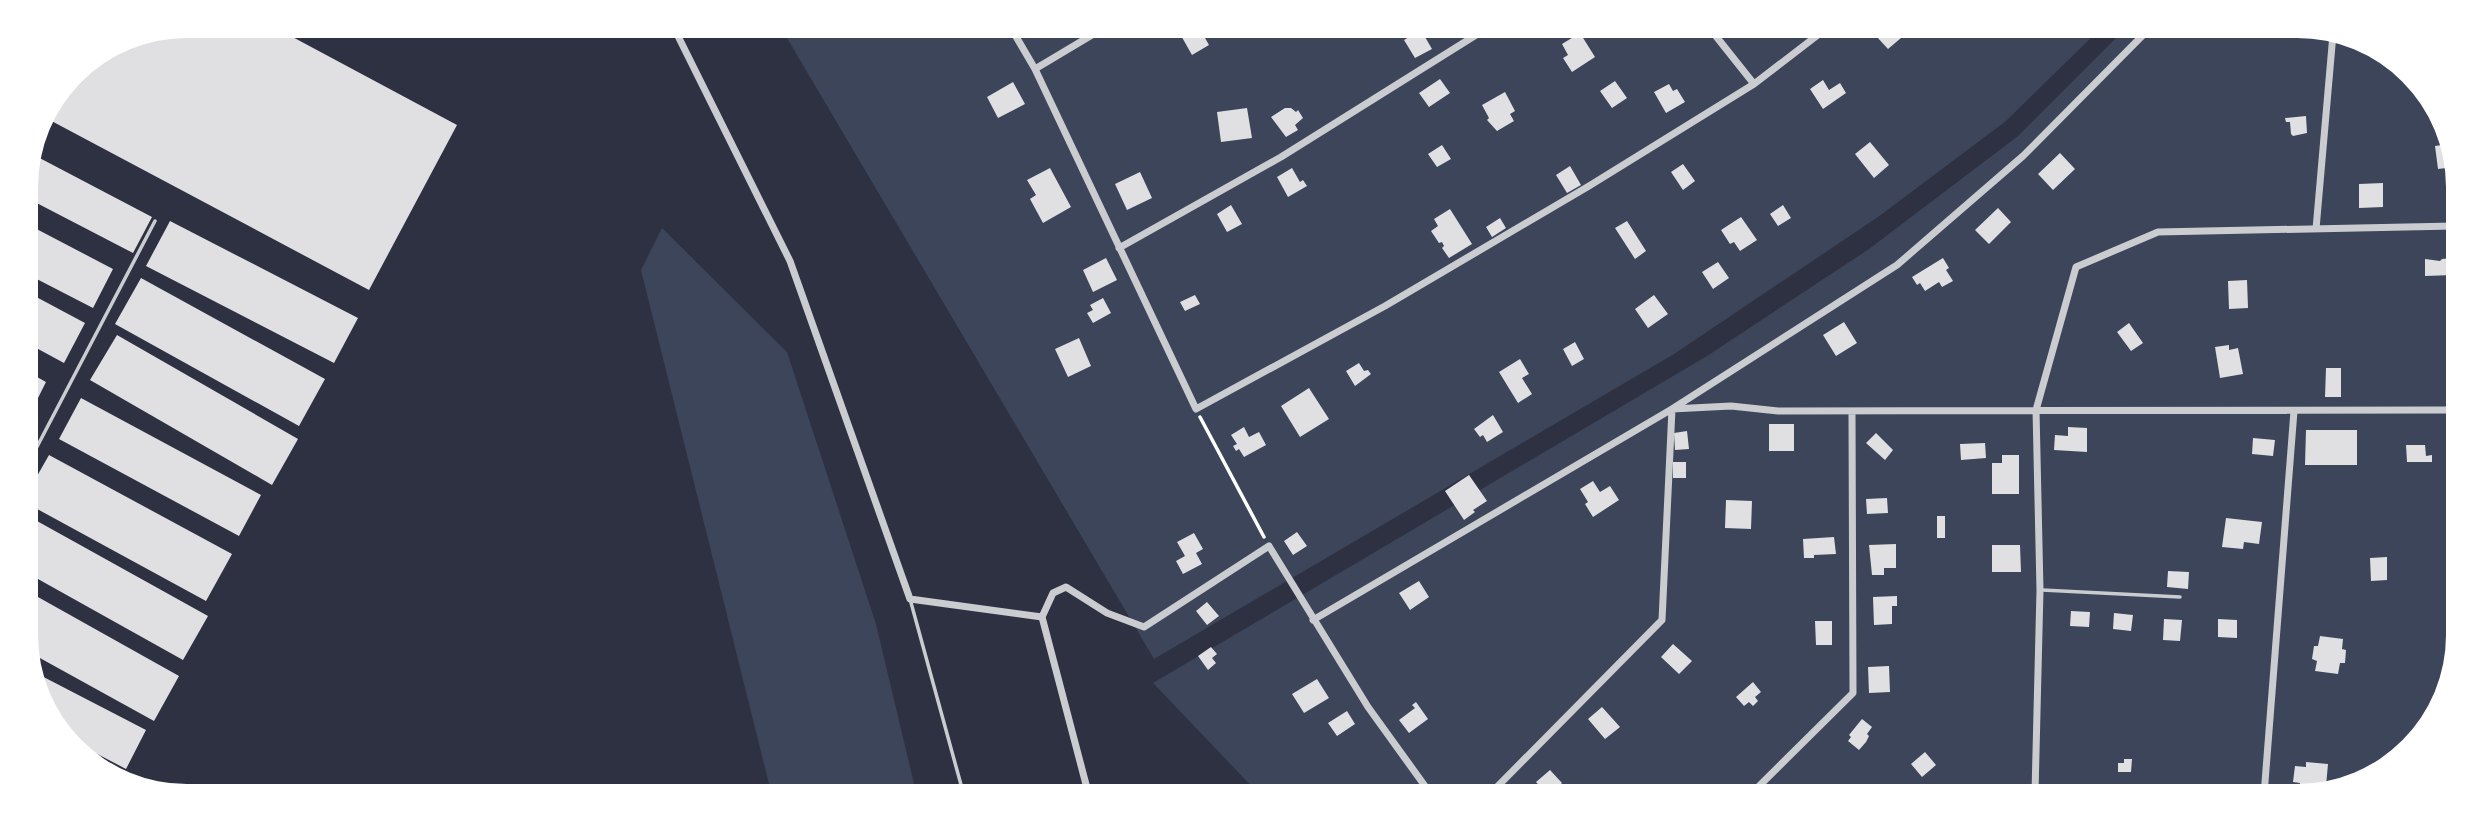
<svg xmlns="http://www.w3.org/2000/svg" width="2484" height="822" font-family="'Fira Sans Condensed',sans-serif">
	<rect width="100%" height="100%" fill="#2d3142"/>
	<!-- green -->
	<path fill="#3c4559" d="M781,28L2098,31L2006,121L1878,217L1674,354L1154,659Z
		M2123,31L2339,32L2417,81L2455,156L2452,677L2395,762L2307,795L1258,793L1153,683L1707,356L1869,249L2018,136Z
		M662,228L787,352L876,624L916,792H771L641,270Z"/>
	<!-- building -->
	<path fill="#e0e0e3" d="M188,26H272L457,125L369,290L44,117L74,73L126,38Z
		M1184,29H1200L1209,45L1192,55L1179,32Z
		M1421,30L1432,49L1415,58L1404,40Z
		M1884,31H1894L1901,38L1888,49L1877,37Z
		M1580,33L1595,57L1572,72L1563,58L1568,55L1562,44Z
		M1440,79L1450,93L1429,107L1419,93Z
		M1823,80L1829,90L1840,83L1846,93L1823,109L1810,89Z
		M1615,81L1627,98L1612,108L1600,91Z
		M1013,82L1025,104L998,118L987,97Z
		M1669,84L1673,91L1677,89L1685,102L1666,113L1654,92Z
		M1505,92L1515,111L1510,114L1514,121L1497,131L1487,120L1489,118L1482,105Z
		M1247,108L1252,138L1221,142L1217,112Z
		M1285,108H1291L1296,112L1298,110L1303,118L1295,125L1298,130L1286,137L1271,117Z
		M2306,116L2307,133L2293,136L2291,134L2290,122H2286L2285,118Z
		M1870,142L1889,165L1874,178L1855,154Z
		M2449,144L2455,156V167L2438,169L2435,146Z
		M1442,145L1451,159L1437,167L1428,154Z
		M2060,153L2075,169L2053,190L2038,174Z
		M32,154L152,217L133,253L27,198V177Z
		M1683,164L1695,181L1683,190L1671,172Z
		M1570,166L1581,185L1567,193L1556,175Z
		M1050,168L1071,207L1043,223L1030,199L1036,195L1027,180Z
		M1292,168L1300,182L1303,180L1307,186L1288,197L1277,177Z
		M1140,172L1152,198L1127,210L1115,184Z
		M2383,183V207L2359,208V184Z
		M1231,205L1242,224L1227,232L1217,214Z
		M1783,205L1791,218L1778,226L1770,214Z
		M1998,208L2011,222L1989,244L1975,230Z
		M1450,209L1472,244L1449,258L1442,248L1444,246L1442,242L1439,243L1431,231L1438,226L1434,219Z
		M1741,217L1757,240L1740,251L1734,242L1730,244L1721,230Z
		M1500,218L1506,228L1492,237L1486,227Z
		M170,221L358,318L334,363L146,266Z
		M1627,221L1646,251L1635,259L1615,228Z
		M27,224L113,269L93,308L27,274Z
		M1106,258L1117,280L1093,292L1083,270Z
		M1943,258L1949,268L1946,270L1953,281L1942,287L1939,282L1925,291L1920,283L1917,285L1912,277Z
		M2453,258V275L2425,276V259L2440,261L2442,259Z
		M1718,262L1729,278L1713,289L1702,272Z
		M141,278L325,379L299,426L115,324Z
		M2247,280L2248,308L2229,309L2228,281Z
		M27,292L85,323L64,363L27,343Z
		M1195,295L1200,304L1185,311L1180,302Z
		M1654,295L1668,314L1648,328L1635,309Z
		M1103,298L1111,313L1093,323L1087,313L1093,310L1090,305Z
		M1844,322L1857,343L1836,356L1823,335Z
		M2129,323L2143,343L2131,351L2117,332Z
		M117,335L298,439L272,485L90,380Z
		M1079,338L1091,366L1068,377L1055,349Z
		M1575,342L1584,359L1572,366L1563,349Z
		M2229,345V350L2238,348L2243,374L2220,378L2215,347Z
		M1520,359L1529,374L1522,378L1532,394L1518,403L1499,372Z
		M1359,363L1364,371L1368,370L1371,374L1355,386L1346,371Z
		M2326,368H2341V397H2325Z
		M28,372L46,382L28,418Z
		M1309,388L1329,419L1300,437L1281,406Z
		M81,398L261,495L239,536L59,439Z
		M1493,415L1503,432L1487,442L1483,435L1480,437L1474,429Z
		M1769,424H1794V451H1769Z
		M1244,427L1249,437L1259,432L1266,445L1244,457L1239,449L1236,451L1233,446L1237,444L1231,435Z
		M2068,427L2087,428V452L2054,450L2055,435L2068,436Z
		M2306,430H2357V465H2305Z
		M1687,431L1689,449L1675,450L1674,433Z
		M1876,433L1893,450L1885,460L1866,443Z
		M2253,438L2275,440L2273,456L2252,454Z
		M1985,443L1986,458L1961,460L1960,444Z
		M2406,445H2425L2426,456L2432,455V462H2407Z
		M49,455L232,554L206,601L28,504V492Z
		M2002,455H2019V494H1992V463H2002Z
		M1673,462H1686V478H1673Z
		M1469,475L1487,501L1473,510L1475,512L1464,520L1445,491Z
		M1593,481L1600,492L1610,486L1619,500L1593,517L1585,504L1588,502L1580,489Z
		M1887,498L1888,513L1867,514L1866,499Z
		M1726,500L1752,501L1751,529L1725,528Z
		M28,516L208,616L183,660L29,574Z
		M1937,516H1945V538H1937Z
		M2226,518L2262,522L2259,544L2244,542L2243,549L2222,547Z
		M1297,532L1307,546L1293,555L1284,541Z
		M1194,533L1203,549L1196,553L1202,564L1183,574L1176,561L1185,556L1177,542Z
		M1834,537L1836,554L1814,555V558H1804L1803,539Z
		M1896,544V568H1884V575H1872L1869,545Z
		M1992,545H2020L2021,572H1992Z
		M2387,557V580L2371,581L2370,558Z
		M2168,571L2189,572L2188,589L2167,587Z
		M1419,581L1429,597L1410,610L1399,593Z
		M29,592L179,676L154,721L29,652Z
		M1897,596V606H1892V624L1874,625L1873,597Z
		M1207,602L1219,616L1207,625L1196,611Z
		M2071,611L2090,612L2089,627L2070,626Z
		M2114,613L2133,615L2131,631L2113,629Z
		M2164,619L2182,620L2180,641L2163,640Z
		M2218,619L2237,620V638L2218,637Z
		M1815,621H1832V645H1816Z
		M2320,636L2343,639L2342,649L2346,650L2345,663H2340L2338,674L2315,671L2317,661L2312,659L2314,646H2318Z
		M1673,644L1692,661L1679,674L1661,657Z
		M1211,647L1217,654L1212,658L1216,663L1208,670L1198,656Z
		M1889,666L1890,692L1869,693L1868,667Z
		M32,671L146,730L126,769L65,737Z
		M1317,679L1329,698L1304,713L1292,694Z
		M1753,682L1761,692L1755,697L1758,701L1753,706L1749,702L1744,706L1736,697Z
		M1416,702L1428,719L1409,733L1399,720L1415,708L1412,705Z
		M1602,707L1620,727L1605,739L1588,719Z
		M1347,711L1355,724L1337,736L1328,723Z
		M1862,719L1872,727L1867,734L1869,736L1866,742L1859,750L1848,741L1851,737L1849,735Z
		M1925,752L1936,765L1922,777L1911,764Z
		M2124,759H2132L2131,772H2118V763H2124Z
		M2306,762L2328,764L2326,786L2309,784V788L2300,787V783L2293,782L2295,766L2306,767Z
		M1550,770L1562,783L1551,794H1547L1536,782Z"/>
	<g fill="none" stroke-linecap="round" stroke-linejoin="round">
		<!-- path -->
		<path stroke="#fff" stroke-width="3.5" d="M1200,417L1264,537"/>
		<!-- service -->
		<path stroke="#caccd0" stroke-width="3.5" d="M28,464L155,221
			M2042,590L2180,597
			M910,599L963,792"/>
		<!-- minor -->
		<path stroke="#caccd0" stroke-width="7" d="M674,28L790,261L910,599L1042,617
			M1011,28L1035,69L1196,409L1385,306L1589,186L1754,84L1823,31
			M1711,30L1754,84
			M1035,69L1102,29
			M2316,229L2333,34L2330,32
			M1119,248L1281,157L1484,30
			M1042,617L1053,593L1066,587L1107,613L1144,627L1269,546L1368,707L1430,793
			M1042,617L1088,792
			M1313,620L1672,409L1897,265L2023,156L2147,31
			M1491,793L1662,620L1672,409L1731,406L1778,411L2453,410
			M2035,793L2168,795
			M1751,794L1853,693L1852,411
			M2030,795L2035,793L2040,590L2036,410L2076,267L2158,232L2454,226
			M2264,795L2294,411"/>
	</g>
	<!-- crop -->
	<path d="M0 0H2484V822H0ZM187 38H2297A149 149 0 0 1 2446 187V635A149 149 0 0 1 2297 784H187A149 149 0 0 1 38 635V187A149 149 0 0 1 187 38Z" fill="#fff" fill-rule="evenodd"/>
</svg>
